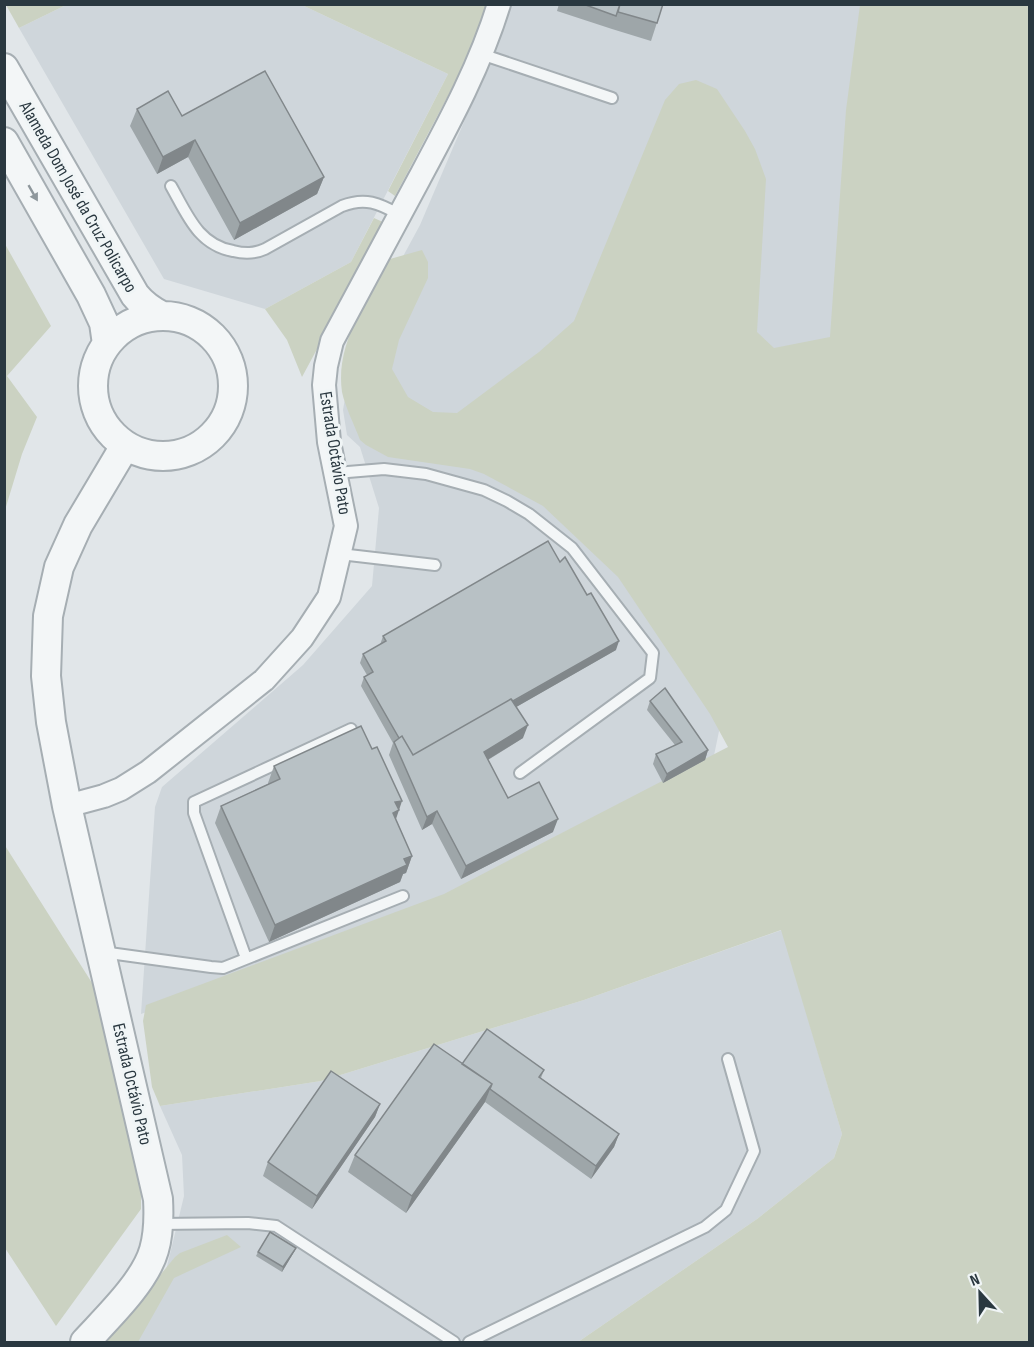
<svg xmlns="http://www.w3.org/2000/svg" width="1034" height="1347" font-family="'Sofia Sans Condensed',sans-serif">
	<rect width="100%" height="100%" fill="#e1e6e9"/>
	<!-- built -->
	<path fill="#cfd6db" d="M66,5H302L448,74L351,262L265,309L164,279L19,28Z
		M510,5H865L839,347L615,510L723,712L712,765L453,901L141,1014L155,807L162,787L303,665L372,586L379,508L360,447L347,435L343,410L354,347L420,225L504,28Z
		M782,930L842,1134L834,1158L757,1219L578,1342H133L163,1283L184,1196L182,1155L160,1106L321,1081L584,1000Z"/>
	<!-- green -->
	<path fill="#cbd2c2" d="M6,5H66L19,28Z
		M302,5H489L467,60L395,196L388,191L448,74Z
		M860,5H1029V1342H578L757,1219L834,1158L842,1134L781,930L584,1000L321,1081L160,1106L152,1087L143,1021L146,1005L444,894L728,747L710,714L618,577L543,506L484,474L470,469L388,457L366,445L360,440C355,426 345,407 342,392C335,344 367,299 390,259L422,250L428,262V278L399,340L392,369L408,397L433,412L457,413L539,352L574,321L665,100L679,84L696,80L717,89L745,131L755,149L766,179L757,332L774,348L830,337L846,110Z
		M374,218L385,223L302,377L287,340L265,309L351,262Z
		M5,244L51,326L7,376L37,417L22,454L5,510Z
		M4,844L113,1016L141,1185V1209L56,1326L5,1248Z
		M227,1235L241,1247L174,1278L138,1342H105L175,1257L180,1253Z"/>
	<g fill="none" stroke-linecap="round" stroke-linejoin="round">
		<defs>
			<path id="service" d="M481,54L612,98
				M171,186C187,214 198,245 233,251C245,254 254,254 265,249L342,206C365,197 379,203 400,215
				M336,473L384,469L426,474L484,490L507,501L529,514L572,548L653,653L650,678L520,773
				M340,554L435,565
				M102,952L211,967L223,968L403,896
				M246,958L194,813V802L351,729
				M159,1224L248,1223L276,1226L454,1342
				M469,1342L705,1227L726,1210L754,1151L728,1059"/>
			<path id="minor" d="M67,806L104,796L121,789L148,772L264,680L302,638L329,597L346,526L329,442L324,385L326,366L332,341C361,287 390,233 419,179C449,123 480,66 499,4"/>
			<path id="tertiary" d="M4,68L135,295C143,305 150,310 162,316
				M4,142L91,295L104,323L107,344
				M93 386a70 70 0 1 1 140 0a70 70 0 1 1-140 0Z
				M85,1342C107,1318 145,1282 154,1250C159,1233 159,1217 158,1199L67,806L51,722L46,676L48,616L59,567L78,525L125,446"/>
		</defs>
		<!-- service casing -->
		<use href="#service" stroke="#a6aeb3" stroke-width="14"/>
		<!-- minor casing -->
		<use href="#minor" stroke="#a6aeb3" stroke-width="26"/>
		<!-- tertiary casing -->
		<use href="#tertiary" stroke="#a6aeb3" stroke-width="32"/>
		<!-- service -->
		<use href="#service" stroke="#f3f6f7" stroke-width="10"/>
		<!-- minor -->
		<use href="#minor" stroke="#f3f6f7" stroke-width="22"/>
		<!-- tertiary -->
		<use href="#tertiary" stroke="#f3f6f7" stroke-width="28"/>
	</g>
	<!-- wall -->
	<path fill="#9ea6a9" d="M559,4H663L651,41L612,29L557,11Z
		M137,109L182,116L324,177L317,194L234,240L188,157L157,174L130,126Z
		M560,562L616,650L516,707L523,738L488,760L508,798L553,832L461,879L432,824L422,830L389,755L393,743L361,686L364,677L367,675L360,663L363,654L380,645L383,636Z
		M650,701L708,750L705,760L663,783L653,764L656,754L675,745L647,710Z
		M274,766L396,819L412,856L406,873L403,874L400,882L269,942L215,823L221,806L268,784V783Z
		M462,1064L544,1070L541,1078L619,1134L614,1147L591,1179L485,1102L406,1213L348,1172L355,1155Z
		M380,1104L375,1117L312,1209L263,1176L268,1162Z
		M296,1248L294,1252L282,1272L256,1256L258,1252Z"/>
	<!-- shaded-wall -->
	<path fill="#81878a" d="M195,140L188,157L157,174L163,157Z
		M324,177L317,194L234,240L240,223Z
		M619,641L616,650L408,769L411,760Z
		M528,725L523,738L479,765L484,752Z
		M708,750L705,760L663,783L667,774Z
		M402,801L396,819L387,830L395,802Z
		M437,811L432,824L422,830L427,817Z
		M558,819L553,832L461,879L466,866Z
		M412,856L406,873L403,874L400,882L269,942L275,925Z
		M492,1084L485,1102L406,1213L412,1196Z
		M380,1104L375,1117L312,1209L317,1196Z
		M619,1134L614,1147L591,1179L596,1166Z
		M296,1248L294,1252L282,1272L283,1267Z"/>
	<!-- building -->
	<path fill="#b8c1c5" stroke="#81878a" stroke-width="1.5" d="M583,4H620L616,16Z
		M620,4H663L657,23L618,12Z
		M265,71L324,177L240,223L195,140L163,157L137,109L168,91L182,116Z
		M548,541L560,562L565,557L587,595L591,593L619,641L513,701L511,699L413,755L402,736L399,738L364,677L373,672L363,654L386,641L383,636Z
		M665,688L708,750L667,774L656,754L682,742L650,701Z
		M511,699L528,725L484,752L508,798L539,782L558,819L466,866L437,811L427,817L394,742L402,736L413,755Z
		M361,726L372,749L377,747L402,801L395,802L399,810L393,813L412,856L404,859L407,865L275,925L221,806L280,779L274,766Z
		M487,1029L544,1070L539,1077L619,1134L596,1166L490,1089L492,1084L462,1064Z
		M434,1044L492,1084L412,1196L355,1155Z
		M331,1071L380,1104L317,1196L268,1162Z
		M270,1232L296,1248L283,1267L258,1252Z"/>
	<!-- one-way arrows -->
	<defs><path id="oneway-solid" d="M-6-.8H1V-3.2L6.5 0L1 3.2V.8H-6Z" transform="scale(1.5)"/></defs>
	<use fill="#8e979c" href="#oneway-solid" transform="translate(33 193) rotate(60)"/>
	<g text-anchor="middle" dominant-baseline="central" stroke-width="6" stroke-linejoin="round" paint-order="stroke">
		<!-- street labels -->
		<g font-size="18" fill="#2a3840" stroke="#f0f5f6">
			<text transform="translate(78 197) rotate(60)">Alameda Dom José da Cruz Policarpo</text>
			<text transform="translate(335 453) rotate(81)">Estrada Octávio Pato</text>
			<text transform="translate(132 1084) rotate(77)">Estrada Octávio Pato</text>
		</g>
	</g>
	<!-- border -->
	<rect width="1034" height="1347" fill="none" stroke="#2a3840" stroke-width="12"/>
	<!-- north arrow -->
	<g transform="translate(980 1293) rotate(338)" stroke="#f0f5f6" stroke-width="4.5" paint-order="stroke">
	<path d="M0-4.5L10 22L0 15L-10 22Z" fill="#2a3840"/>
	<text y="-9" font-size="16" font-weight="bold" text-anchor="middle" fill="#2a3840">N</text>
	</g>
</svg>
